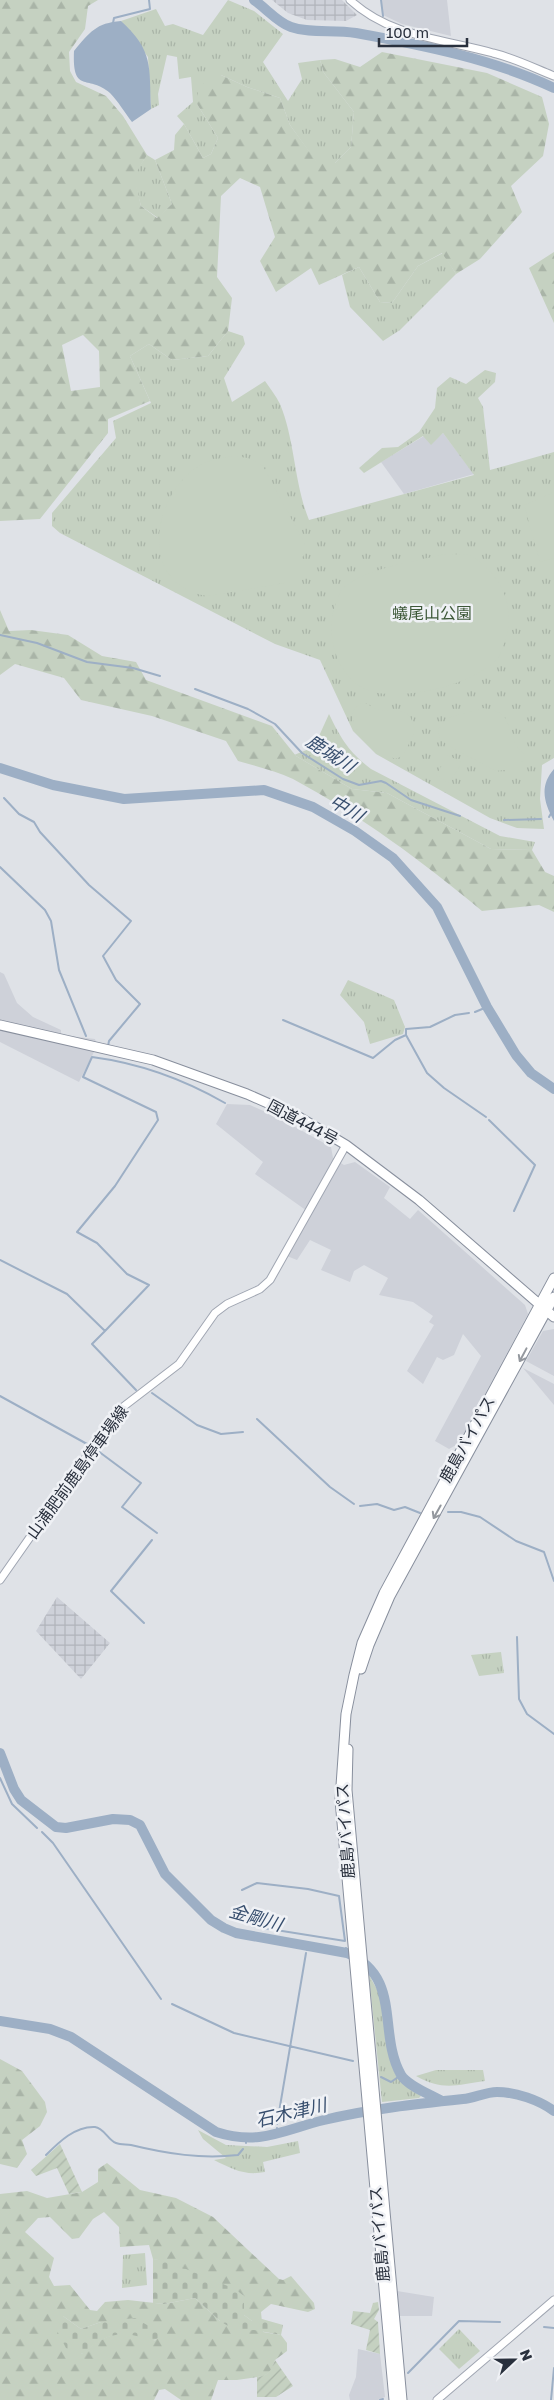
<svg xmlns="http://www.w3.org/2000/svg" width="554" height="2400" font-family="'Golos Text','Noto Sans JP',sans-serif">
	<defs>
		<pattern id="industrial-grid" width="8" height="8" patternUnits="userSpaceOnUse" patternTransform="scale(1.25)"><rect width="8" height="8" fill="#ced1d9"/><path d="M0 4h8M4 0v8" fill="none" stroke="#b1b4bb"/></pattern>
		<pattern id="grass-tufts" width="24" height="20" patternUnits="userSpaceOnUse" patternTransform="scale(1.25)"><rect width="24" height="20" fill="#c5d1c1"/><path d="M3 7l-1-3M5 7V3M7 7l1-3M15 17l-1-3M17 17v-4M19 17l1-3" fill="none" stroke="#a9b4a7"/></pattern>
		<pattern id="forest-firs" width="22" height="20" patternUnits="userSpaceOnUse" patternTransform="scale(1.25)"><rect width="22" height="20" fill="#c5d1c1"/><path d="M5 1l3.5 6h-7zM16 11l3.5 6h-7z" fill="#a9b4a7"/></pattern>
		<pattern id="cemetery-stones" width="16" height="16" patternUnits="userSpaceOnUse" patternTransform="scale(1.25)"><rect width="16" height="16" fill="#c5d1c1"/><path d="M2 7V4a2 2 0 0 1 4 0v3zM10 15v-3a2 2 0 0 1 4 0v3z" fill="#a9b4a7"/></pattern>
		<pattern id="garden-furrows" width="10" height="10" patternUnits="userSpaceOnUse" patternTransform="scale(1.25)"><rect width="10" height="10" fill="#c5d1c1"/><path d="M-1 1l2-2M0 10L10 0M9 11l2-2" fill="none" stroke="#a9b4a7"/></pattern>
	</defs>
	<rect width="100%" height="100%" fill="#dfe2e7"/>
	<!-- built -->
	<path fill="#ced1d9" d="M381,0H447L451,36L402,24L383,15Z
		M443,433L474,474L404,494L381,462L424,436L431,444Z
		M0,972L4,974L17,1003L33,1017L61,1030V1035L95,1039L97,1046L79,1082L0,1042Z
		M227,1104L250,1105L281,1119L331,1147L333,1158L344,1165L355,1162L390,1187L384,1198L410,1219L418,1210L525,1305L528,1314L458,1444L449,1449L435,1441L481,1356L463,1334L454,1355L443,1360L437,1357L423,1384L407,1371L434,1325L429,1322L433,1316L413,1302L379,1295L388,1278L364,1265L354,1271L350,1282L321,1270L331,1250L310,1240L297,1260L282,1254L307,1211L255,1174L263,1162L216,1124Z
		M554,1329V1376L526,1361L543,1331Z
		M523,1368L554,1384V1405Z
		M397,2291L434,2297L432,2316H399Z
		M358,2349L380,2354L385,2397L378,2400H350L349,2395L356,2377Z"/>
	<!-- industrial -->
	<path fill="url(#industrial-grid)" d="M272,0H342L357,15L346,21L307,20L288,13Z
		M57,1597L110,1643L81,1679L36,1631Z"/>
	<!-- grass -->
	<path fill="url(#grass-tufts)" d="M228,0L254,11L283,34L263,62L288,101L302,79L298,63L320,60L324,73L354,112L351,147L335,163H317L290,125L280,98L247,87L221,75L197,104L218,138L211,154L203,158L184,124L177,116L193,102L191,77L179,79L177,57L167,55L158,94L159,105L151,109L148,57L121,21L156,9L165,26L173,24L203,35Z
		M147,155L155,160L172,204L158,218L141,206L133,176Z
		M443,253L456,274L400,330L383,341L350,307L342,275L359,267L380,302L392,303L418,266Z
		M228,331L243,336L245,344L224,378L232,402L265,381C270,388 276,396 280,404C295,440 294,483 309,520L474,475L443,433L431,445L423,436L364,473L359,468L382,448L398,447L419,432L435,408L437,388L450,377L466,384L485,370L496,373L495,382L478,398L483,407L490,470L554,452V758L542,765L540,799L544,829L517,828L490,818L376,754L353,731L320,660L275,644L60,533L52,526V513L116,438L113,421L151,403L130,356L149,344L172,360L208,356Z
		M329,714C341,739 349,752 371,769L500,836L535,842L532,850L491,849L387,793L352,789L296,756L294,755L314,747Z
		M348,980L394,1000L405,1027L403,1034L370,1044L364,1022L340,995Z
		M501,1652L504,1673L479,1676L471,1655Z
		M369,1975L379,1993L391,2063L397,2078L419,2093L421,2096L419,2098L382,2102Z
		M436,2070H483L485,2081C457,2085 442,2091 416,2076Z
		M198,2130L226,2145L267,2147L298,2141L300,2153L263,2162L265,2172C245,2176 232,2169 214,2160L226,2158L203,2139Z
		M145,2253L147,2285L122,2288L123,2255Z
		M459,2329L480,2351L459,2369L439,2349Z"/>
	<!-- forest -->
	<path fill="url(#forest-firs)" fill-rule="evenodd" d="M0,0H98L88,6L85,29L69,52L70,71L76,82L106,96L123,116L147,155L134,176L141,206L157,218L172,204L155,160L174,150L175,135L184,124L203,158L211,154L218,138L197,104L198,91L209,76L221,75L247,87L280,98L290,125L317,162L335,163L351,147L354,112L324,73L320,60L335,59L360,67L382,52L487,73L542,97L549,124L543,156L511,186L522,212L480,259L456,274L442,253L418,266L392,303L380,302L359,267L319,285L311,268L276,292L260,261L275,237L260,187L240,178L221,196L217,277L232,298L228,331L208,356L172,360L149,344L130,356L150,401L108,419V433L40,519L0,521ZM83,335L99,351L100,387L71,391L62,345Z
		M554,252V323L529,268Z
		M0,610L9,631L31,630L68,635L102,656L136,662L146,680L272,726L296,756L352,789L387,793L491,849L532,850L545,872L554,876V912L539,905L482,911C423,862 360,815 293,779C276,771 256,766 238,761L226,741L152,716L81,700L64,678L15,664L0,675Z
		M0,2059L22,2071L45,2102L47,2112L40,2126L22,2140L27,2154L17,2168L0,2164Z
		M107,2163L140,2190L176,2198L213,2217L279,2279L283,2280L291,2276L314,2303L315,2309L308,2312L271,2304L261,2312L263,2332L281,2335L287,2343V2351L275,2360L271,2371L264,2376L237,2380H218L211,2400H181L165,2389L159,2390L154,2400H0V2194L27,2191L47,2198L82,2192L98,2182V2169ZM104,2212L119,2227L120,2247L149,2245L153,2259L164,2261L244,2296V2315L252,2321H220L195,2298L164,2304L128,2300L105,2302L97,2311L90,2310L70,2285L54,2286L49,2277L54,2258L25,2232L38,2218L50,2217L72,2239L79,2238L93,2219ZM63,2316L81,2329L101,2322L157,2340C149,2341 145,2336 138,2335C114,2330 99,2339 82,2354Z"/>
	<!-- cemetery -->
	<path fill="url(#cemetery-stones)" d="M153,2259L164,2260L235,2289L244,2296V2315L252,2321L262,2319L283,2325L281,2335L254,2330L236,2331L220,2321L195,2298L164,2304L153,2303Z
		M63,2316L81,2329L101,2322L135,2318L164,2335L152,2341C122,2329 106,2333 83,2354L66,2348L54,2325Z"/>
	<!-- garden -->
	<path fill="url(#garden-furrows)" d="M60,2144L82,2192L69,2194L57,2168L36,2176L31,2170Z
		M378,2302L379,2310L374,2319L378,2322L380,2354L366,2350L370,2330L351,2324L353,2311L370,2313L373,2303Z
		M275,2360L293,2386L276,2397H257V2377C268,2376 271,2371 275,2360Z"/>
	<!-- pitch -->
	<path fill="#c5d1c1" d="M233,456L248,458L263,466L307,548L290,582L208,596C136,587 151,490 204,463C213,459 223,458 233,456Z
		M554,492V558L540,562L524,505Z
		M446,554C454,555 465,553 472,556C476,558 481,563 484,566C507,584 515,617 504,644C502,648 501,654 498,658C473,685 413,698 378,693C339,687 323,636 336,603C338,599 339,593 342,589C365,568 417,561 446,554Z
		M362,703C369,703 373,709 380,710C400,714 409,703 415,731L403,756L395,759C389,756 383,753 377,750C364,741 339,715 362,703Z
		M482,708C514,713 504,723 515,743C517,748 522,751 525,755L523,761L505,770L496,771L447,745L440,738L438,730L447,718Z
		M448,755L462,763L449,783L436,775Z"/>
	<!-- water -->
	<path fill="#9dafc5" d="M121,21C154,51 149,67 151,109L132,122C125,113 118,101 110,93C88,74 72,95 74,51C90,32 96,23 121,21Z
		M554,769V821C544,803 539,786 554,769Z"/>
	<g fill="none" stroke-linecap="round" stroke-linejoin="round">
		<!-- stream -->
		<path stroke="#9dafc5" stroke-width="2" d="M381,0L383,16
			M113,23L114,18L150,9L149,0
			M0,635L37,643L87,662L133,668L160,676
			M195,689L248,709L275,724L302,753L343,779L359,785L381,781L386,783L411,800L460,816
			M4,798L19,814L34,822L40,832L89,885L131,921L103,956L116,980L140,1004L109,1041L108,1046
			M549,817L554,808
			M504,820L541,819
			M0,867L45,910L51,921L59,970L86,1036
			M475,1012L487,1007
			M283,1020L373,1058L395,1040L406,1035V1029L430,1027L455,1015L469,1013
			M406,1035L427,1073L444,1088L486,1117
			M489,1120L535,1165L514,1211
			M0,1260L67,1294L105,1331L92,1344L136,1390
			M105,1331L149,1285L127,1274L97,1243L77,1232L115,1186L158,1120L156,1112L83,1077L92,1057C138,1063 185,1080 225,1103
			M152,1393L197,1425L221,1434L243,1432
			M0,1396L87,1444
			M257,1419L330,1487L354,1504
			M98,1451L141,1483L122,1507L157,1533
			M360,1506L377,1504L394,1510L405,1507L420,1513
			M448,1512H461L480,1517L516,1541L544,1552L554,1581
			M144,1623L111,1591L152,1540
			M517,1637L519,1699L527,1714L554,1734
			M0,1778L12,1804L37,1828
			M42,1832L53,1843L161,1999
			M242,1890L257,1883L308,1889L339,1896L345,1941L251,1926
			M346,1948L347,1953
			M307,1950L308,1946
			M172,2004L234,2033L353,2061
			M381,2077L391,2082L401,2075
			M277,2124L306,1953
			M277,2128L278,2135
			M246,2143V2138
			M46,2155C59,2142 75,2126 95,2127C104,2128 108,2140 116,2143C121,2145 127,2144 131,2145C168,2154 201,2159 238,2155L243,2149
			M544,2327L554,2328
			M408,2373L459,2321L500,2322
			M380,2400L383,2399
			M551,2400L554,2368"/>
		<!-- river -->
		<path stroke="#9dafc5" stroke-width="10" d="M254,0C266,8 277,22 291,27C311,34 334,29 356,33C422,45 493,59 554,88
			M0,768L53,785L124,799L264,790L313,807L355,831L393,858L437,907L487,1007L516,1055L531,1073L554,1089
			M0,1753L14,1789L21,1800L56,1827L66,1828L113,1819L130,1820L140,1825L165,1874L211,1920L224,1928L236,1933L347,1953C403,1977 377,2032 401,2075C408,2086 429,2094 440,2100
			M0,2021L50,2029L71,2037L216,2132C260,2146 283,2130 324,2120C370,2109 416,2104 463,2099C474,2098 486,2092 497,2092C516,2092 539,2100 554,2111"/>
		<defs>
			<path id="major" d="M350,0C390,37 443,39 493,53C514,58 534,68 554,76
				M0,1580L119,1410L179,1364L215,1313L227,1304L260,1289L270,1280L346,1145
				M437,2400L554,2300"/>
			<path id="highway" d="M0,1025L153,1060L247,1094L299,1117L346,1145L419,1200L554,1317
				M361,1669L369,1645L390,1596L554,1297
				M348,1749L347,1790L402,2400
				M394,2400L340,1800L346,1714L354,1675L362,1643L384,1593L554,1278"/>
		</defs>
		<!-- major casing -->
		<use href="#major" stroke="#a0a6b2" stroke-width="9"/>
		<!-- highway casing -->
		<use href="#highway" stroke="#888f9d" stroke-width="11"/>
		<!-- major -->
		<use href="#major" stroke="#fff" stroke-width="7"/>
		<!-- highway -->
		<use href="#highway" stroke="#fff" stroke-width="9"/>
	</g>
	<!-- one-way arrows -->
	<defs><path id="oneway-shaft" d="M-6 0H5M1.5-3L5.5 0L1.5 3" fill="none" stroke-width="1.6" stroke-linecap="round" stroke-linejoin="round" transform="scale(1.25)"/></defs>
	<g stroke="#94989e">
		<use href="#oneway-shaft" transform="translate(523 1355) rotate(118)"/>
		<use href="#oneway-shaft" transform="translate(437 1512) rotate(119)"/>
	</g>
	<g text-anchor="middle" dominant-baseline="central" stroke-width="5" stroke-linejoin="round" paint-order="stroke">
		<!-- park labels -->
		<g font-size="16" fill="#3d5838" stroke="#eff1f5">
			<text x="432" y="613">蟻尾山公園</text>
		</g>
		<!-- street labels -->
		<g font-size="16" fill="#29303d" stroke="#eff1f5">
			<text transform="translate(303 1122) rotate(28)">国道444号</text>
			<text transform="translate(467 1439) rotate(-61)">鹿島バイパス</text>
			<text transform="translate(77 1472) rotate(-54)">山浦肥前鹿島停車場線</text>
			<text transform="translate(345 1831) rotate(-94)">鹿島バイパス</text>
			<text transform="translate(379 2234) rotate(-95)">鹿島バイパス</text>
		</g>
		<!-- water labels -->
		<g font-size="18" font-style="italic" fill="#374e6e" stroke="#eff1f5">
			<text transform="translate(331 753) rotate(33)">鹿城川</text>
			<text transform="translate(347 808) rotate(30)">中川</text>
			<text transform="translate(256 1917) rotate(16)">金剛川</text>
			<text transform="translate(291 2112) rotate(-13)">石木津川</text>
		</g>
	</g>
	<!-- north arrow -->
	<g transform="translate(514 2360) rotate(68)" stroke="#eff1f5" stroke-width="4" paint-order="stroke">
	<path d="M0-4L9 19L0 12L-9 19Z" fill="#29303d"/>
	<text y="-8" font-size="14" font-weight="bold" text-anchor="middle" fill="#29303d">N</text>
	</g>
	<!-- scale -->
	<path d="M379 38v8h88v-8" fill="none" stroke="#29303d" stroke-width="2.5"/>
	<text x="386" y="38" font-size="15" fill="#29303d" stroke="#eff1f5" stroke-width="4" paint-order="stroke">100 m</text>
</svg>
